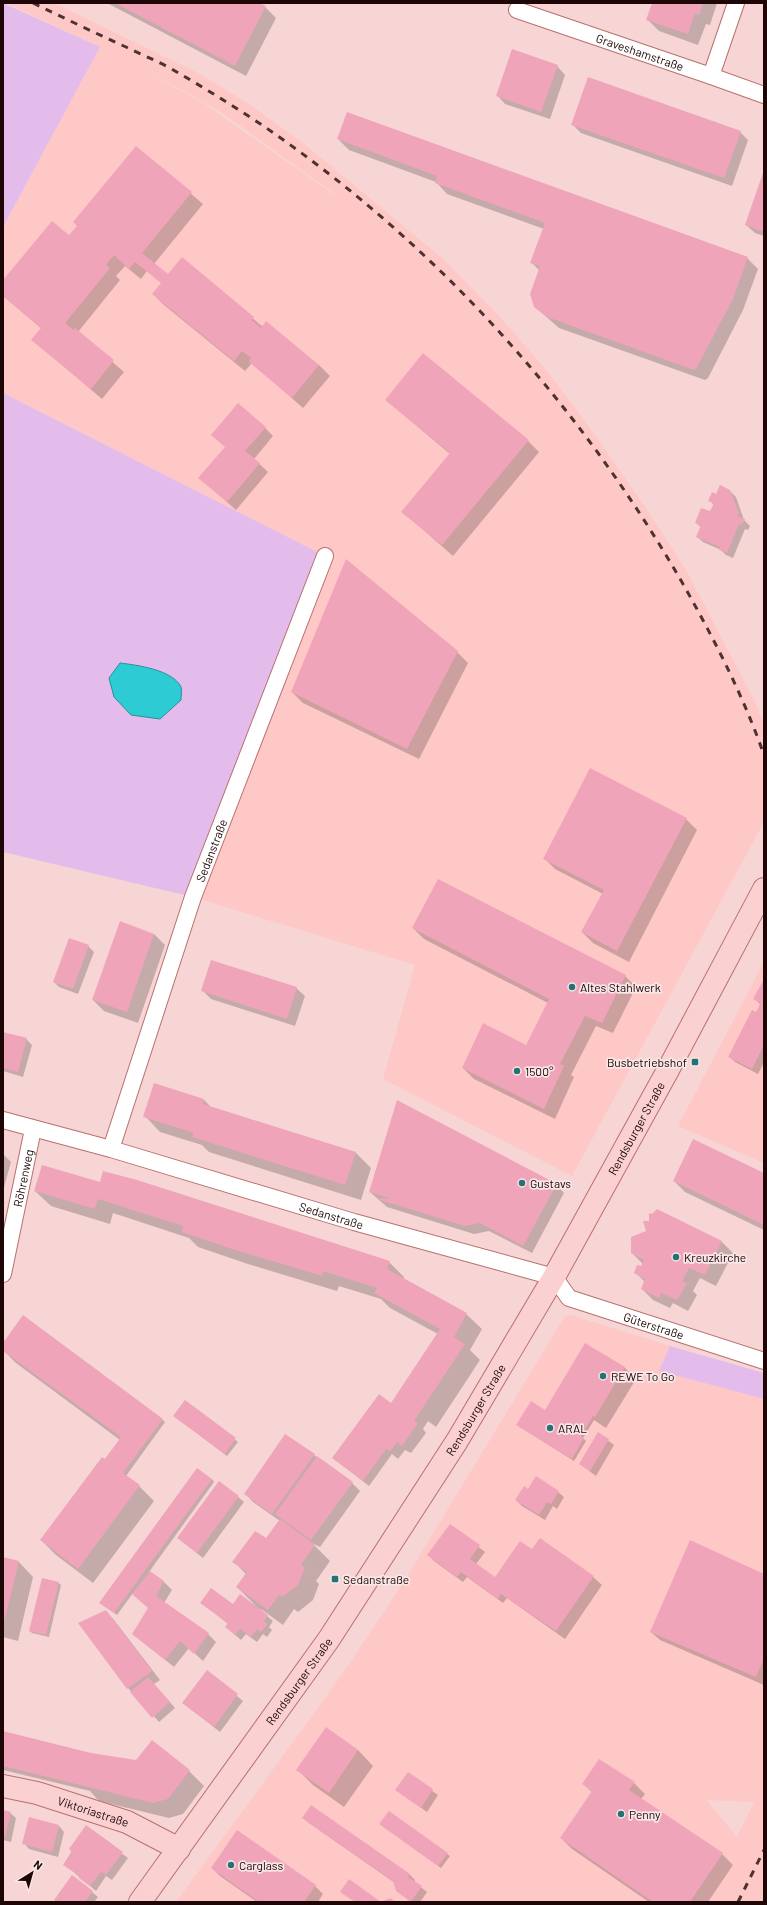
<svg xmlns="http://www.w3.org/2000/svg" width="767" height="1905" font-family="Barlow,sans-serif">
	<rect width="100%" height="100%" fill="#f6d5d4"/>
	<!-- built -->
	<path fill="#fec8c6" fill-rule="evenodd" d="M6,3H54L200,74L252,106L303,143L442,258L499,316L543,366L580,414L648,511L686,570L754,700L764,723V822L572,1176L383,1079L415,965L193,897L325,556L3,393V227L100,47ZM131,63L195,97L229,118L331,191L342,200L203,103Z
		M764,962V1163L678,1126Z
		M571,1315L670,1346L659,1371L764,1399V1902H176L326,1697L355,1655L403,1583L565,1316ZM707,1800L754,1802L737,1837L707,1801Z"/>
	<!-- green -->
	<path fill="#e4bcec" d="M3,3L100,47L3,227Z
		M3,393L325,556L193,897L3,852Z
		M670,1346L764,1373V1399L659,1371Z"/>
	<!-- water -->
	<path fill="#2dcbd3" stroke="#289096" d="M120,663C137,665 173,670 181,687C182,690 181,696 181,700L160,719L131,715L114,697L109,678Z"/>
	<!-- shadow -->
	<path fill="#0003" d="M107,3H257L265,7L276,18L246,76Z
		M653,3H717L710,25L706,24L698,45L659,31L648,20Z
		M557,66L565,75L550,119L505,104L497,95Z
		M572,124L740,132L748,140L732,186L581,133Z
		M338,139L747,258L758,269L743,310L708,378L705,380L559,328L534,306L540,271L532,263L544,229L447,194L436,182L349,150Z
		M136,147L203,204L154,264L168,276L182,259L263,327L319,365L330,376L303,408L252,363L245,371L164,305L153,294L162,283L147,271L141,279L125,266L116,276L120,280L78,332L124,372L102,399L33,340L42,329L3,296V282L70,237Z
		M764,172V236L755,233L746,225Z
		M386,400L528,441L539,452L453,556L403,512L450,454Z
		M265,428L273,436L254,459L268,472L236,510L200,478Z
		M730,491L736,497L744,520L750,526L748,530L745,529L733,558L726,555L721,550L703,542L697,537L701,527L696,523L710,513L714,505L709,500L716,496Z
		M457,652L468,663L419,759L303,703L292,692Z
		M686,819L697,830L629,962L593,943L582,932L603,894L555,869L544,858Z
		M413,928L625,976L636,987L613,1033L596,1026L571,1075L574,1077L555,1119L474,1079L463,1068L527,1046L548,1003L424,939Z
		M154,934L165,945L138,1023L104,1011L93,1000Z
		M88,946L94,952L78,994L59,987L54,982Z
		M764,981V1062L758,1074L735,1062L729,1056L757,1013L760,1004L755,999Z
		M296,988L305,996L295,1026L211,999L203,991Z
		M3,1033L26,1039L32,1045L23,1077L3,1071Z
		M155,1084L204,1100L211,1107L356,1153L371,1168L361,1200L209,1152L202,1145L160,1132L145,1116Z
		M3,1154L11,1162L3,1191Z
		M764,1174V1230L685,1192L674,1181Z
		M100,1183L389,1262L404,1277V1280L466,1314L482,1329L470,1350L480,1360L436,1427L428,1421L423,1429L426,1433L411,1453L405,1450L398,1459L392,1454L369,1486L333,1458L391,1404L438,1334L390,1308L381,1299L339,1286L337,1291L248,1264L198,1247L189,1238L113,1213L110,1224L51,1206L35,1191Z
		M556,1184L564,1193L532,1253L489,1231L474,1234L387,1207L370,1192Z
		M657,1210L722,1242L733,1253L716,1286L700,1278L693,1291L697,1295L688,1311L673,1303L670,1308L653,1300L642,1289L645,1282L635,1272L643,1264L632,1253L647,1232L650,1222Z
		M3,1344L144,1406L165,1422L126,1476L139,1486L154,1501L93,1583L56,1555L41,1540L120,1440L16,1363L3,1350Z
		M586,1345L625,1368L636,1379L606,1428L594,1420L583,1438L586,1441L574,1461L520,1427L545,1411Z
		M185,1402L238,1442L227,1456L174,1416Z
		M598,1433L614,1445L596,1476L580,1464Z
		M314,1455L352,1483L360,1491L320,1547L312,1543L330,1561L316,1581L319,1584L313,1600L298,1612L294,1609L283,1625L261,1609L260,1610L273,1621L269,1627L272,1630L267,1637L263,1634L257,1642L246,1634L241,1640L226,1627L228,1624L202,1603L255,1605L237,1587L246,1574L234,1562L266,1540L280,1521L253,1502L245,1493Z
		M212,1479L214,1482L149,1572L164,1582L172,1590L164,1603L208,1634L216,1642L203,1661L189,1648L174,1667L133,1634L149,1608L133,1593L117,1615L103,1605Z
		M528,1490L558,1492L564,1497L557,1509L553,1506L545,1520L522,1506L516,1500Z
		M238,1497L244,1502L203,1558L178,1538Z
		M451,1525L485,1552L476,1564L495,1579L532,1551L593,1577L602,1585L565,1639L507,1598L503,1603L467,1577L463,1582L434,1561L429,1555Z
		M3,1558L18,1561L33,1577L18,1641L3,1637Z
		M764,1575V1685L660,1640L651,1632Z
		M58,1583L61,1585L49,1637L32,1633L30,1631Z
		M106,1612L114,1620L160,1680L154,1684L175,1708L159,1722L128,1688Z
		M207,1672L243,1701L220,1732L183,1703Z
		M326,1728L358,1750L373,1766L344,1807L313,1785L298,1770Z
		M3,1732L91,1754L189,1771L204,1786L183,1814L169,1818L99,1801L90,1791L3,1770Z
		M408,1773L438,1795L427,1812L396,1790Z
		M634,1783L645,1794L641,1799L722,1854L733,1865L708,1902H649L572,1849L561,1838L592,1792L583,1784Z
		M311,1807L410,1875L415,1880L414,1882L427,1892L420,1902H411L397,1890L395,1883L309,1823L303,1818Z
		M3,1811L10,1813L16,1818L11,1842L3,1840Z
		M380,1824L447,1854L450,1856L441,1868Z
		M59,1826L64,1832L58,1857L29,1849L24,1843Z
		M86,1827L128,1858L112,1880L106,1876L96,1891L64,1864Z
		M212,1868L315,1886L323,1894L318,1902H257L220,1876Z
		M92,1892L98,1897L94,1902H57Z"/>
	<!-- building -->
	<path fill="#f0a4ba" d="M115,3H259L266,6L235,66Z
		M652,3H703L699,15L695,13L688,34L646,20Z
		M512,49L558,65L541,112L496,96Z
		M588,77L741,131L724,178L571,125Z
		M347,112L748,257L733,299L697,367L694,370L547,317L539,311L534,307L530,294L540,266L530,263L545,223L435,183L437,176L337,139Z
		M136,146L192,192L142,253L168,274L182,257L254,317L252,320L261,328L266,321L319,365L292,398L249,362L251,358L242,351L234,361L152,294L161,283L135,262L129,269L114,255L106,265L110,268L65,323L73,330L75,328L114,360L91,389L31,340L41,328L3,296V280L52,221L69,235L77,226L73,222Z
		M764,170V232L745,225Z
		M423,353L529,440L442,545L401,512L450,453L385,400Z
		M238,403L266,427L245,451L260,463L227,502L198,478L225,447L211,435Z
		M720,485L730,490L739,513L737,516L745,519L742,525L739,524L727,553L719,550L720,547L696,537L701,525L695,523L701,508L710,511L714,503L708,501L712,492L716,494Z
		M346,559L458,651L407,749L291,692Z
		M590,768L687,818L617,951L581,932L604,890L543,859Z
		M438,879L626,975L602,1023L585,1016L560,1064L564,1066L544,1109L462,1068L483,1023L526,1045L549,999L412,928Z
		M120,921L154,934L127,1012L92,1000Z
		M69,938L89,945L73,989L53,982Z
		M211,960L297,987L287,1019L201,991Z
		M764,979V1045L752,1069L728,1057L752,1010L756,1012L761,1003L753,999Z
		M3,1032L27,1038L18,1072L3,1068Z
		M154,1083L204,1099L203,1104L356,1152L345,1185L192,1137L194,1133L143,1117Z
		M397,1100L557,1184L523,1246L480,1223L465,1226L377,1199L390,1198L369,1192Z
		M693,1139L764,1173V1225L673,1181Z
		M42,1165L100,1182L103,1171L137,1180L390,1261L387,1269L467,1313L454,1337L465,1344L414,1421L418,1423L402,1446L397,1442L390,1451L386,1449L363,1481L332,1458L379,1394L391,1403L440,1329L374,1293L377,1288L323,1271L322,1276L232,1249L182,1232L183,1226L98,1199L95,1209L34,1191Z
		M657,1209L722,1241L705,1275L689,1268L682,1281L687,1283L677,1300L661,1293L659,1298L641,1289L645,1279L634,1273L637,1265L641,1266L644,1260L631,1253V1237L646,1231L643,1221H649V1213L652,1214Z
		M23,1315L163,1419L123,1473L140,1485L78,1569L40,1540L102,1457L105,1459L121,1437L3,1351V1343Z
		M585,1343L625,1367L595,1417L593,1416L581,1436L584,1438L572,1459L516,1425L531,1401L545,1410Z
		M185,1400L236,1438L225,1454L173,1416Z
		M598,1432L609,1439L590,1471L579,1464Z
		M285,1434L315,1454L272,1514L244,1494Z
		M317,1456L353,1482L311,1540L275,1514Z
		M197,1468L212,1479L114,1613L99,1603Z
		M536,1476L559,1491L551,1504L547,1502L539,1515L515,1500L524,1486L528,1489Z
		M219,1481L239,1496L197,1553L177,1538Z
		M280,1519L315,1545L301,1565L305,1568L298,1585L282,1597L279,1595L268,1610L236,1587L247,1572L232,1562L255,1531L266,1538Z
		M450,1524L480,1545L470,1559L495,1577L520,1541L532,1549L540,1538L594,1576L556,1631L501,1594L498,1599L461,1572L457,1577L427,1555Z
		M690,1540L764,1574V1658L756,1677L650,1632Z
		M3,1557L19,1561L4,1622H3Z
		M150,1571L164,1581L156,1596L209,1633L194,1654L180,1641L165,1660L132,1634L148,1608L132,1594Z
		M42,1578L59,1582L46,1635L29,1631Z
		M211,1588L233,1604L240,1594L268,1615L264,1621L267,1624L261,1632L257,1629L251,1637L240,1629L235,1635L225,1627L228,1623L200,1603Z
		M106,1610L152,1671L127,1689L78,1623Z
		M207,1670L238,1694L214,1727L182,1703Z
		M148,1677L170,1702L152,1718L130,1692Z
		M326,1727L358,1750L329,1793L296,1770Z
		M3,1731L91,1753L136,1760L152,1740L190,1770L168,1799L153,1803L3,1766Z
		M599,1759L635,1782L629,1790L723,1853L690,1902H653L560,1838L592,1791L582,1784Z
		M408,1772L433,1789L421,1808L395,1790Z
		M311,1805L410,1874L408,1877L422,1886L411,1902L396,1891L393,1881L302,1818Z
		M3,1810L11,1812L5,1837L3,1836Z
		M389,1811L448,1853L438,1866L379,1824Z
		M29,1817L59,1825L52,1852L22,1844Z
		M86,1825L123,1852L106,1875L101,1872L90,1886L79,1878L80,1876L63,1865L72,1852L69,1849Z
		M237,1830L316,1885L304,1902H259L211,1868Z
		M72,1875L93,1891L85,1902H56L54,1900Z
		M349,1879L381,1902L390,1898L396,1902H355L340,1892Z"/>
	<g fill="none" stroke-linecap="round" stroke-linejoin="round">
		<defs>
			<g id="street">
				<path id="s1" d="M517,10L711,76L764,95"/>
				<path d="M711,76L736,3"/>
				<path id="s2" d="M3,1120L111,1149L354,1222L554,1277L569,1298L764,1361"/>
				<path id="s3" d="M111,1149L193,897L325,556"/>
				<path id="s4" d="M3,1274L33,1129"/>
			</g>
			<g id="secondary">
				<path id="s5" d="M3,1786L37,1793L127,1822L179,1849"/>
				<path id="s6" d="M140,1902L329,1639L457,1441L554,1277L668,1070L764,889"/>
			</g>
		</defs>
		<!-- street casing -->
		<use href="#street" stroke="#b9706f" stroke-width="18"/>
		<!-- secondary casing -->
		<use href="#secondary" stroke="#b9706f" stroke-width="24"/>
		<!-- street -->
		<use href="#street" stroke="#fff" stroke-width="16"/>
		<!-- secondary -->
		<use href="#secondary" stroke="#fad0d1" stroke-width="22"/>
		<!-- rail -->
		<path stroke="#4d3232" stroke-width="3" stroke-dasharray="7 7" stroke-linecap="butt" d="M33,3C64,18 95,33 126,47C140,54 155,60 170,68C201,86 232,105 262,125C435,243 579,403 683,584C714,639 743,695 764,755
			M738,1902L764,1850"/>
	</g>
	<!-- markers -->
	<g fill="#267175" stroke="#f8e7e6" stroke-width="1.5">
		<circle cx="572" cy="987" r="4"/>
		<rect x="691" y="1058" width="8" height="8" rx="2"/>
		<circle cx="517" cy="1071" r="4"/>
		<circle cx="522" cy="1183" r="4"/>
		<circle cx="676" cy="1257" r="4"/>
		<circle cx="603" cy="1376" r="4"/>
		<circle cx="550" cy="1428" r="4"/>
		<rect x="331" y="1575" width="8" height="8" rx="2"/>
		<circle cx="621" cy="1814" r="4"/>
		<circle cx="231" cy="1865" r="4"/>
	</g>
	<g text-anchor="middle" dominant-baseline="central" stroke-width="3.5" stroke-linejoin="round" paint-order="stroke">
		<!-- street labels -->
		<g font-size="12" fill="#1e0506" stroke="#f8e7e6">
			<text stroke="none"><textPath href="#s1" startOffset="130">Graveshamstraße</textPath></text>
			<text stroke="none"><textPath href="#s3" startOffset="315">Sedanstraße</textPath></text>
			<text stroke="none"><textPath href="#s6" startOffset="920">Rendsburger Straße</textPath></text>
			<text stroke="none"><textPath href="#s4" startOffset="98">Röhrenweg</textPath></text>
			<text stroke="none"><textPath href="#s2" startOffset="342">Sedanstraße</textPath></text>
			<text stroke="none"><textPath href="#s2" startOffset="688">Güterstraße</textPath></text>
			<text stroke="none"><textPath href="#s6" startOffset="596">Rendsburger Straße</textPath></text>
			<text stroke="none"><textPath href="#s6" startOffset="272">Rendsburger Straße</textPath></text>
			<text stroke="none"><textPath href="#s5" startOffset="94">Viktoriastraße</textPath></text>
		</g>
		<!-- poi labels -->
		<g font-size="12" fill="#1e0506" stroke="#f8e7e6" text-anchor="start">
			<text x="580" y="987">Altes Stahlwerk</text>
			<text x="687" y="1062" text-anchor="end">Busbetriebshof</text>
			<text x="525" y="1071">1500°</text>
			<text x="530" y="1183">Gustavs</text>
			<text x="684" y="1257">Kreuzkirche</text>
			<text x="611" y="1376">REWE To Go</text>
			<text x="558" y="1428">ARAL</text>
			<text x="343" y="1579">Sedanstraße</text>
			<text x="629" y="1814">Penny</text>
			<text x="239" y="1865">Carglass</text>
		</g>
	</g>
	<!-- border -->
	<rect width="767" height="1905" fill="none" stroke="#1e0506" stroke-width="8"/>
	<!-- north arrow -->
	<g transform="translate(32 1873) rotate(37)" stroke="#f8e7e6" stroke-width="3" paint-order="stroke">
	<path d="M0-3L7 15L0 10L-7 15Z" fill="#1e0506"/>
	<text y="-6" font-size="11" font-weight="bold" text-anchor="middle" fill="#1e0506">N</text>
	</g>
</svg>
